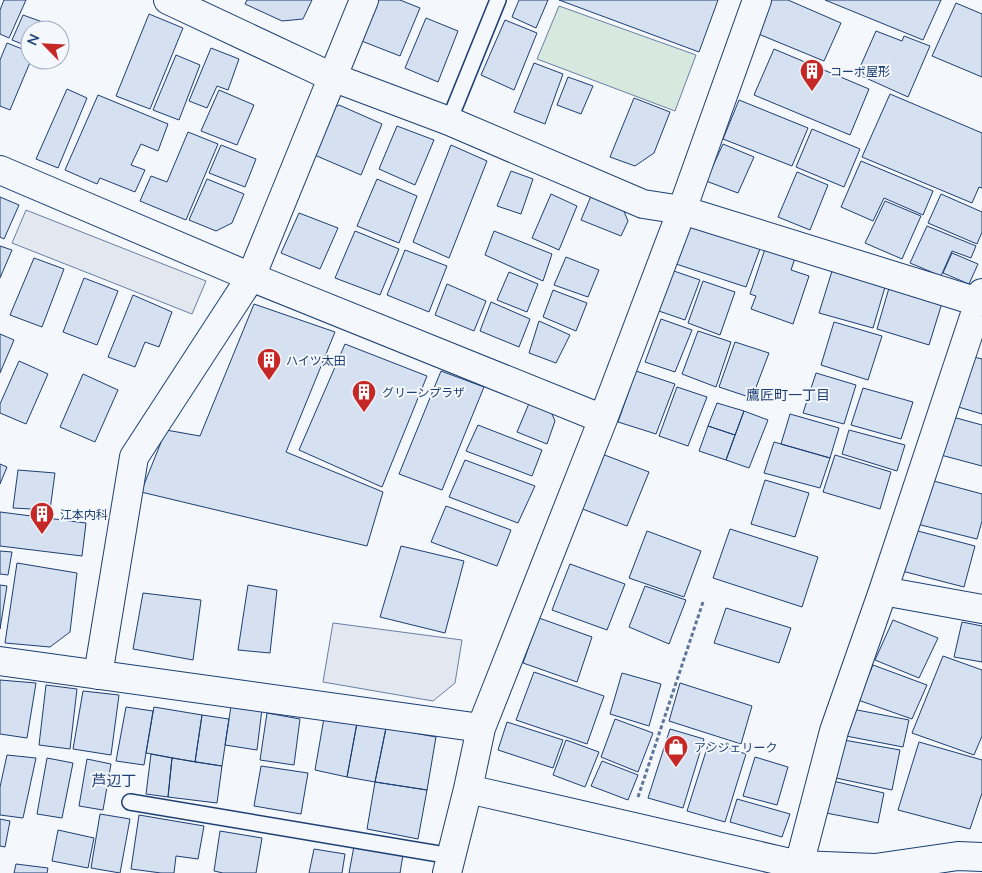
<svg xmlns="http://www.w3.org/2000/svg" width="982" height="873" font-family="Mulish,'Noto Sans JP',sans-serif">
	<rect width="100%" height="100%" fill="#f4f7fb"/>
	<!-- green -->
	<path fill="#d7e8df" stroke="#687fa3" d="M559,6L696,55L675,111L537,59Z"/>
	<!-- parking -->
	<path fill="#e3e8f0" stroke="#687fa3" d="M26,210L206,281L192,314L12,243Z
		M333,623L462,640L455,683L433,701L323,682Z"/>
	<!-- building -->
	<path fill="#d5e0f0" stroke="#1d3f73" d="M4,0H26L9,38L0,34V10Z
		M247,0H312L303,19L282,21L245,4Z
		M376,0H400L420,8L400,56L359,40Z
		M519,0H548L536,28L512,17Z
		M559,0H718L699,52Z
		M770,0H788L841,23L824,61L756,33Z
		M825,0H941L923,40Z
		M956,3L982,14V77L932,56Z
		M149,14L183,28L150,109L116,96Z
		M23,15L48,24L46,30H30V47L12,40Z
		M426,18L458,31L438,82L405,68Z
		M505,20L537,33L514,90L481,75Z
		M876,31L902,41L904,36L930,46L908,97L857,74Z
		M7,43L30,52L31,60L10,110L0,106V60Z
		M211,48L239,59L228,90L217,86L207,108L189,101Z
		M774,49L869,89L850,135L754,95Z
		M176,55L200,65L179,120L153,110Z
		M534,63L563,74L545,124L514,112Z
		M568,77L593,86L581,114L557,105Z
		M67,89L87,98L58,168L36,159Z
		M219,90L254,105L237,145L201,131Z
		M890,94L982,133V188L979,187L972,203L862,157Z
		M98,95L168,124L158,151L141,144L131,165L145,170L135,192L100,178L97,184L65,170Z
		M634,98L670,112L654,153L635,166L610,157Z
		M739,100L808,128L792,166L723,139Z
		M339,105L382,124L361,175L310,153L327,111Z
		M397,126L434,140L415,185L379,169Z
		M812,129L860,149L844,187L796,167Z
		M188,132L218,144L186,220L140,201L151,176L167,182Z
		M723,144L754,157L738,193L706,181Z
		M221,145L256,159L245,187L209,173Z
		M451,145L487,161L449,258L413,242Z
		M861,161L933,191L923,215L884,198L873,221L841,207Z
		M511,171L533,179L521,214L497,206Z
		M797,172L828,185L810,230L778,217Z
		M207,179L244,194L232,223L216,231L189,220Z
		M377,179L417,196L399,243L357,226Z
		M551,194L577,206L559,250L532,238Z
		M941,194L982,212V232L977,244L928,223Z
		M591,196L623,209L628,221L621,236L581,220Z
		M0,197L19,205L4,239L0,237Z
		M885,201L921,216L902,259L865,243Z
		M299,213L338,228L320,269L281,253Z
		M688,223L761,246L746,287L673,263Z
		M927,226L976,246L971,258L952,251L941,276L910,263Z
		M355,231L399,249L380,295L335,278Z
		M494,231L552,254L543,281L485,255Z
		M0,246L12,250L0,278Z
		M766,246L796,255L791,270L809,276L793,324L751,309L756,296L750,294Z
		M405,250L447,266L429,312L387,295Z
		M952,253L978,264L969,284L943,273Z
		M566,257L599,270L588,297L554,285Z
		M34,258L64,269L42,327L10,315Z
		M668,269L700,280L685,320L653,309Z
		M832,271L885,287L873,328L819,313Z
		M509,272L538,284L527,312L497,300Z
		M84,278L118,291L97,345L63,332Z
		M703,281L735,292L720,335L688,323Z
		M447,284L486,301L474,331L435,315Z
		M889,288L942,303L929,345L877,329Z
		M553,290L587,303L576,331L543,317Z
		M133,295L172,312L159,347L145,342L135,367L108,357Z
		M491,302L530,319L519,347L480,331Z
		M254,304L335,332L286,452L383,492L367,546L141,492L166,430L200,436Z
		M661,319L692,330L675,372L645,362Z
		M539,321L570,335L556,363L529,353Z
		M834,322L882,336L868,380L821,365Z
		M698,331L731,342L716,387L682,374Z
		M0,334L14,340L0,373Z
		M735,342L769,353L752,398L719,387Z
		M345,344L427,376L382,487L299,450Z
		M970,356L982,359V414L955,406Z
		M19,361L48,374L26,424L0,413V404Z
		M441,371L484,387L442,490L399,474Z
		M636,371L675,384L656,434L618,422Z
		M816,373L856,385L844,424L803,413Z
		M83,374L118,390L95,442L60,427Z
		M677,387L707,397L688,446L659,436Z
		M863,388L913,402L901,439L851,425Z
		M530,401L549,407L555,421L547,444L517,432Z
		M717,403L744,411L735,435L708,426Z
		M744,411L768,420L749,468L726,460Z
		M790,414L839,428L830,458L781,444Z
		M949,416L982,425V466L937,454Z
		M478,425L542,450L532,476L466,451Z
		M708,426L735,435L726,460L699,451Z
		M849,430L905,445L897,471L842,454Z
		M774,442L830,458L820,488L764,473Z
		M602,454L649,472L627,526L580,508Z
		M835,455L891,472L880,509L823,492Z
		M465,460L535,486L518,523L449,497Z
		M0,464L7,467L0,484Z
		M18,470L55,473L50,510L13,508Z
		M765,480L809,493L795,537L751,524Z
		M930,480L982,494V521L977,539L917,524Z
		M446,506L511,530L497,566L431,542Z
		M0,512L86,523L82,556L0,546Z
		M730,529L818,557L802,607L713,578Z
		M914,530L975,546L964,587L902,571Z
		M647,531L701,551L684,597L629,578Z
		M401,546L464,561L445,633L380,617Z
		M0,551L12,552L8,575L0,574Z
		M17,563L77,573L70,632L50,647L5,643Z
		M570,564L625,584L607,630L552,610Z
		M0,585L7,586L0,629Z
		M248,585L277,590L270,653L238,650Z
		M645,586L686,600L669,644L629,627Z
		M143,593L201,600L193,660L133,649Z
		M726,608L791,628L779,663L714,643Z
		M539,618L592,637L577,682L523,663Z
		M893,620L938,638L919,678L875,660Z
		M962,622L982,626V662L954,657Z
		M943,656L982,670V736L974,755L912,733Z
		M873,665L927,685L912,719L858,700Z
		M534,672L604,696L587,744L516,720Z
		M622,673L661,684L649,726L610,714Z
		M0,680L36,683L27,738L0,734Z
		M680,683L752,706L741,744L669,721Z
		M46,685L77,689L70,749L39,745Z
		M83,691L119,695L111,755L73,749Z
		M231,706L262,709L257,750L225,745Z
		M126,707L153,711L144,765L116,761Z
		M154,707L202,715L195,762L146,753Z
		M852,709L909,720L903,747L846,736Z
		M267,713L300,719L294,765L260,760Z
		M202,715L229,719L222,766L195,762Z
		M324,718L357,723L347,777L315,770Z
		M615,719L653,733L638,772L601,757Z
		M507,722L563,740L553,768L498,750Z
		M357,723L386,728L375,782L347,777Z
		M386,728L436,737L427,790L375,782Z
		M670,729L704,739L683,808L648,798Z
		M566,740L599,752L585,787L553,775Z
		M844,740L900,750L892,790L836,778Z
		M709,742L746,754L725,822L687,811Z
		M919,742L982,760V793L970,829L898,810Z
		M151,754L172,758L168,797L146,794Z
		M7,755L36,758L23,818L0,815V787Z
		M755,757L788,767L777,805L743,796Z
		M47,758L73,763L62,818L37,814Z
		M172,758L222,766L217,803L168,797Z
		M87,759L111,764L103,810L79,806Z
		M602,761L638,775L628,800L591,786Z
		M261,766L308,773L301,814L254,806Z
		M833,781L884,793L878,823L826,813Z
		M375,782L427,790L418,839L367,829Z
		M737,799L790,814L782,837L730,822Z
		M100,814L130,819L120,873L91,868Z
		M139,815L204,826L198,859L176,856L174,873H161L131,869Z
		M0,819L10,821L5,847L0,846Z
		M58,830L94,838L88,868L52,861Z
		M220,831L262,838L256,873H223L214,871Z
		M354,846L403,855L400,873H349Z
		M314,849L345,854L342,873H309Z
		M16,864L48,868L47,873H14Z"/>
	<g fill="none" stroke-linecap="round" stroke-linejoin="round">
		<defs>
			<path id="service" d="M449,121L498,0
				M130,802L451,856"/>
			<path id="minor" d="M168,0L332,77L449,121L643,204L682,210L978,302
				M0,170L251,277L603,419
				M883,591L982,609
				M0,661L481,728
				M98,675L134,457L251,277L364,0
				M468,789L799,865L875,868L958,856L982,857
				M799,865L834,731L883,591L982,293
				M447,873L468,789L481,728L603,419L682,210L757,0"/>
		</defs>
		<!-- service casing -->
		<use href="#service" stroke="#1d3f73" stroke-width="18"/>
		<!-- minor casing -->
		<use href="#minor" stroke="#1d3f73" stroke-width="30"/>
		<!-- path -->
		<path stroke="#5e769c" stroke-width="3" stroke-dasharray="4 2.5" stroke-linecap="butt" d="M638,797L703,602"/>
		<!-- service -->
		<use href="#service" stroke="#f4f7fb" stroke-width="15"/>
		<!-- minor -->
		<use href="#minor" stroke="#f4f7fb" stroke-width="28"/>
	</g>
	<!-- icons -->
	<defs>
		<symbol id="building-pin" viewBox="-11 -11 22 30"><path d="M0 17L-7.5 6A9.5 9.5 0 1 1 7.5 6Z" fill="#c62828" stroke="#f4f7fb"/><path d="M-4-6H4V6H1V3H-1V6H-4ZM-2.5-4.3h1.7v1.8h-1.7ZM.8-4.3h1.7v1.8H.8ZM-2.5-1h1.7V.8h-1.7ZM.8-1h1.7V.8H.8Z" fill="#fff"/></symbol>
		<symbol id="shop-pin" viewBox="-11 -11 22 30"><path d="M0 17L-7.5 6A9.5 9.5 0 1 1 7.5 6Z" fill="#c62828" stroke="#f4f7fb"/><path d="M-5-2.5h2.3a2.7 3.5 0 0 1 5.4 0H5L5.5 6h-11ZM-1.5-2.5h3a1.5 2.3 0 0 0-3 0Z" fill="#fff"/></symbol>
	</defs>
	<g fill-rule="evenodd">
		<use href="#building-pin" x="798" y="57" width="28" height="38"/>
		<use href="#building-pin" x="255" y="346" width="28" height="38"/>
		<use href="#building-pin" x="350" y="378" width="28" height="38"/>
		<use href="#building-pin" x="28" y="500" width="28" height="38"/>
		<use href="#shop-pin" x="662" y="733" width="28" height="38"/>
	</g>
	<g text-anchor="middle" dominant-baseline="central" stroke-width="4" stroke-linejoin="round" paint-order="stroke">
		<!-- poi labels -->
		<g font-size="12" fill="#1d3f73" stroke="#f4f7fb" text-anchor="start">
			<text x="830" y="71">コーポ屋形</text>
			<text x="286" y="360">ハイツ太田</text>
			<text x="382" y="392">グリーンプラザ</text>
			<text x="60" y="514">江本内科</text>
			<text x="694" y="747">アンジェリーク</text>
		</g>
		<!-- neighbourhood labels -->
		<g font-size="14" fill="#1d3f73" stroke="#f4f7fb">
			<text x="788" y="395">鷹匠町一丁目</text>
		</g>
		<!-- quarter labels -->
		<g font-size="15" fill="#1d3f73" stroke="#f4f7fb">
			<text x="114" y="780">芦辺丁</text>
		</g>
	</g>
	<!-- north arrow -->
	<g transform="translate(45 45) rotate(294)"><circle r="24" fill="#f4f7fb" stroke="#9eadc5"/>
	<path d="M0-4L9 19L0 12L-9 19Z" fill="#c62828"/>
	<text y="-8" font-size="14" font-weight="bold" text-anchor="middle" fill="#1d3f73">N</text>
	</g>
</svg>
